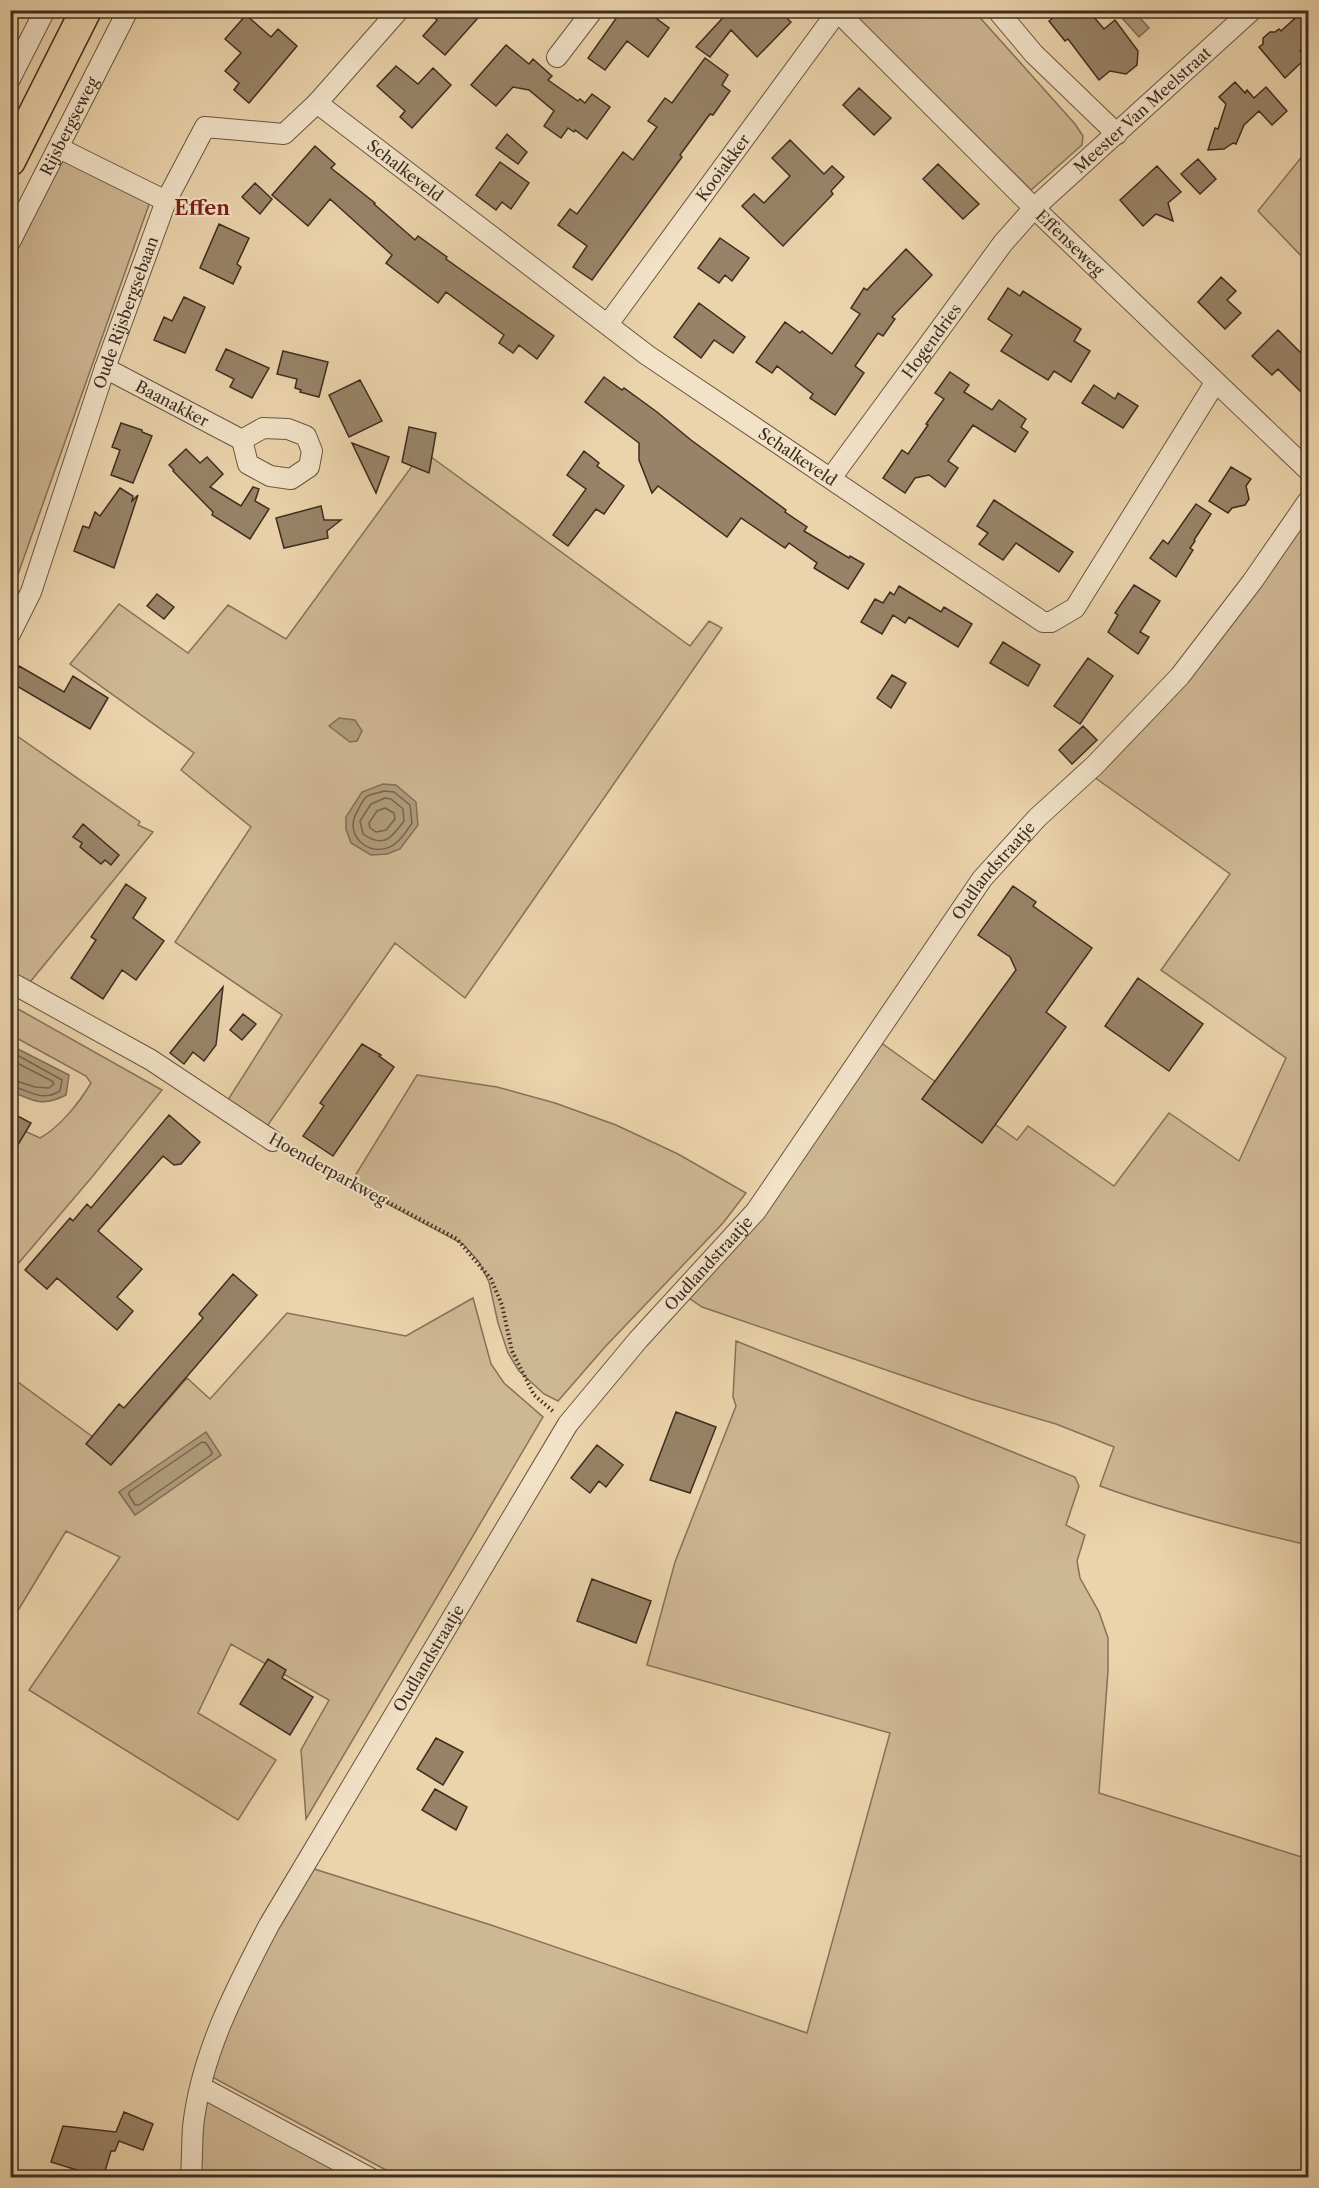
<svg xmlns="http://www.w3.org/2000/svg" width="1319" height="2188" font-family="'Libre Caslon Text',serif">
	<rect width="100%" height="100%" fill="#ebd3ab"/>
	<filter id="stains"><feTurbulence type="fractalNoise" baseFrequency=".00333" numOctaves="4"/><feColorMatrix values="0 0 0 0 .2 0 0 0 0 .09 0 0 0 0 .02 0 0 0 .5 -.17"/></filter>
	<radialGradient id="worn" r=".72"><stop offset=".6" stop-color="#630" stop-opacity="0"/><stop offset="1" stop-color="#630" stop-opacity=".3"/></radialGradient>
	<!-- green -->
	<path fill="#ceb793" stroke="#867259" stroke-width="1.5" fill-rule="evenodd" d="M850,11H974L1075,124L1083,136L1082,145L1031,190Z
		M1308,149V263L1258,211Z
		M61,160L151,199L11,594V257Z
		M423,451L690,646L709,621L722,628L465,998L395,943L263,1132L224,1106L282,1015L175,942L251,827L181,770L194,753L70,664L119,604L188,653L228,605L286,639Z
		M1308,514V1545C1238,1529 1168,1511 1100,1486L1114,1447L1056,1424L971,1399L702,1307L689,1298L762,1215L880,1042L1017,1140L1028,1126L1114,1186L1169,1113L1239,1161L1286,1058L1161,970L1230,874L1094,777L1196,671Z
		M10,731L140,822L138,825L153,832L26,987L11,979Z
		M11,1005L162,1090L92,1177L11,1272V1125L40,1138C60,1127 79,1103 91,1083L86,1076L11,1035Z
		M417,1075L497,1087L555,1103L616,1125L678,1154L746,1193L723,1223L605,1347L558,1401L544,1394L519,1371L508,1353L498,1323L489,1282L479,1262L463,1244L350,1184Z
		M473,1298L491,1364L504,1383L543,1417L306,1819L301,1750L329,1700L231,1644L198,1713L276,1760L238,1820L29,1690L120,1557L66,1531L11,1622V1377L119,1456L187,1378L210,1399L287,1313L406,1336ZM221,1455L135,1515L119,1492Z
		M736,1341L1075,1477L1079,1486L1066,1525L1085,1535L1077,1561L1080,1578L1099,1612L1108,1638V1671L1099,1793L1308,1859V2177H399L212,2077L241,1991L311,1868L491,1925L807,2033L890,1733L647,1665L675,1562L736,1406L733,1397Z
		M202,2095L357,2178H195Z"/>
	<!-- water -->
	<path fill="#b09b7b" stroke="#826f56" stroke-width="1.5" d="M1131,11H1134L1149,28L1139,37L1122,18Z
		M339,718L355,720L362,731L357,741L350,742L329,726Z
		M383,784L396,785L416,802L418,825L400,849L387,854L371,855L351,843L346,829V817L362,792Z
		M16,1048L69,1075L66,1095C43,1107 33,1101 11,1091V1051Z
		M206,1432L221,1455L135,1515L119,1492Z"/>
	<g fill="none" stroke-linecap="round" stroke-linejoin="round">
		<!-- shore -->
		<path stroke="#77644d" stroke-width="1.5" d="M384,791L394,792L410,805L412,823C408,829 403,837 397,842C376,862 340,838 358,810C360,806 363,800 366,797C370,794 379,793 384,791Z
			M385,798L391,799L403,809L404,821C391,839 383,848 363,834L360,821L371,804Z
			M385,808L394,813L395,819L386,830L376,832L370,828L369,823L377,811Z
			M10,1056L17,1055L62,1080L60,1091C40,1103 29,1089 10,1086
			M10,1063H17L52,1081L54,1084L49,1088L35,1087L10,1079
			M202,1442L206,1443L212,1452L211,1455L139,1505H135L129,1495V1492Z"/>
	</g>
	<!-- building -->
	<path fill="#988368" stroke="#3e2d1f" stroke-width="1.5" d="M426,10H485L445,55L423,36L437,20Z
		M622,10H645L669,28L648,57L627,41L605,70L588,58Z
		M730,10H778L791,22L757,57L731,30L710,57L696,47Z
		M1062,10H1088L1104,29L1115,20L1138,51L1137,65L1126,74L1110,71L1099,80L1068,39L1065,41L1049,21Z
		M1304,10H1308V43L1300,51L1306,58L1285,78L1259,47L1263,44V38L1270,32H1275L1279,29L1281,31Z
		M246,15L271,37L278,29L297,46L249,103L234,90L239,83L225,71L241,53L225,39Z
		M506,45L529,64L533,59L552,76L548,80L578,101L580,99L585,103L592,94L610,107L587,139L575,130L574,132L568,128L561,138L544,126L554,111L529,90L513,87L496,106L471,85Z
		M705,58L728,75L722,85L730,91L713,115L710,114L680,155L682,157L592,280L573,267L587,246L558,225L570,209L577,214L623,152L633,160L657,127L648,121L665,98L672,103Z
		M396,66L418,84L433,68L451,85L412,128L400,117L405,111L377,86Z
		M1235,82L1245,93L1247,90L1254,98L1266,87L1287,111L1272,125L1259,111L1244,125L1236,144L1233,143L1224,149L1208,150L1215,128L1218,129L1226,104L1219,97Z
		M859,88L891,118L874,135L843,105Z
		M507,134L527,152L518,164L496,148Z
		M790,140L824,174L832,166L844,177L831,191L833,194L783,246L742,206L754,194L764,203L790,176L772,158Z
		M315,146L335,164L331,168L375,203L374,204L415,240L418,236L447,257L446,259L554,336L537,359L519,345L513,353L499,343L504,335L446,292L438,303L386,263L392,255L330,199L308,226L272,195Z
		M1198,159L1216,179L1200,194L1181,174Z
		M500,162L529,183L511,209L502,202L496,210L476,195Z
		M938,164L979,204L963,219L923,179Z
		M1157,166L1181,192L1168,203L1173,221L1156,214L1143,226L1120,200Z
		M255,183L272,199L260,214L242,197Z
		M219,224L249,238L237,264L241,267L233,284L200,268Z
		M720,238L749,258L732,281L725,275L719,283L698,268Z
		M906,249L932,275L892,317L895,319L883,336L878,333L855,366L864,373L835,415L810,398L813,394L777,366L772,373L756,362L785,322L800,333L802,331L832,354L860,314L851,308L864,288L867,290Z
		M1221,277L1236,291L1227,300L1241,313L1225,329L1198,302Z
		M1008,288L1020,296L1023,291L1081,329L1074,341L1090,351L1071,382L1054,371L1048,380L1001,351L1012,335L988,319Z
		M184,297L205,307L185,353L154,340L164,317L172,321Z
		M699,303L745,337L733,353L714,340L701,358L674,337Z
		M1278,330L1308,360V399L1278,369L1272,375L1252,356Z
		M226,349L269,368L252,398L230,387L234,379L216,370Z
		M283,351L328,362L319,397L300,392L301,390L295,388L297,379L277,374Z
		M950,372L969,385L964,392L992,410L999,400L1026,419L1021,427L1028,432L1015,452L973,425L948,461L958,468L945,487L929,475L915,478L905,493L883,478L902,450L908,454L928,425L926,424L944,399L935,393Z
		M604,377L622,390L624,388L657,412L691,440L786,510L785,512L807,527L804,531L849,558L850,556L864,564L848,589L814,568L817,563L789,543L785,548L741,518L727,537L658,486L652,493L639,460V443L585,402Z
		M360,380L382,421L349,437L329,395Z
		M1094,385L1115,399L1118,393L1138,406L1123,428L1082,403Z
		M121,423L142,430V432L152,436L133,483L111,475L120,450L112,447Z
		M409,427L436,433L429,473L402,462Z
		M352,443L389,457L376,493Z
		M186,449L200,463L207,457L223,474L210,487L241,506L253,487L259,489L255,501L269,509L250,539L212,515L213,512L173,471L174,470L169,465Z
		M584,451L599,463L597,466L624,486L604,514L596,509L568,546L553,535L586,489L567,475Z
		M1231,467L1251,479L1246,486L1249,499L1245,505L1232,508L1228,513L1209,501Z
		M120,488L133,496L132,501L138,495L114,568L74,551L83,526L89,528L95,512L100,516Z
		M994,500L1073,552L1059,572L1016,543L1003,560L979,544L988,533L977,526Z
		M1196,504L1211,514L1194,540L1195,541L1190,548L1193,550L1176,577L1150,558L1163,540L1168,544Z
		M321,506L324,520H341L327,531L328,538L284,548L276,518Z
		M1134,585L1160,601L1140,632L1149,637L1138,654L1108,632L1118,615L1115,613Z
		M899,586L941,612L944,607L972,624L958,647L909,617L905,623L893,615L882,634L861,622L875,599L883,603L890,592L894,595Z
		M157,594L174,607L164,619L147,606Z
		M1003,642L1040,665L1028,686L990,663Z
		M1088,658L1113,676L1080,724L1054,706Z
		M19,666L64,692L73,676L108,698L90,729L10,682Z
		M892,675L906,683L891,708L877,698Z
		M1083,726L1097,740L1072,764L1059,750Z
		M83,824L119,855L111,865L105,860L101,864L80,847L82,843L73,837Z
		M126,884L146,898L133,918L164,941L136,980L122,970L103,999L71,978L96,940L91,937Z
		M1013,886L1036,902L1033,906L1092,948L1046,1012L1066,1027L982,1143L922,1099L1016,970L1010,957L978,935Z
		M1138,978L1203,1024L1169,1071L1105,1026Z
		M223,987L216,1045L204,1061L193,1052L184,1064L170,1053Z
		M243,1014L256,1024L242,1040L230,1030Z
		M362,1044L381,1055L379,1056L394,1067L333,1156L303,1136L324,1106L320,1103Z
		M10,1112L31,1123L10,1158Z
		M169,1115L200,1142L181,1164L174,1165L163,1156L98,1231L142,1269L117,1297L133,1311L117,1330L57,1278L47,1289L25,1270L70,1218L73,1221L87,1204L91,1208Z
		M233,1274L257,1295L111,1465L86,1444L119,1404L124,1408L203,1318L199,1314Z
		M676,1412L716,1427L690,1493L650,1480Z
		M597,1445L623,1465L606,1487L599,1481L590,1493L571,1478Z
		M592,1579L651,1601L636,1643L577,1621Z
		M268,1659L286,1670L282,1678L313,1697L290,1735L240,1704Z
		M436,1738L463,1752L443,1785L417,1769Z
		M435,1789L467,1807L456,1830L422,1810Z
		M124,2112L153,2124L143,2150L119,2141L115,2151H111L103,2178L51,2162L63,2126L116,2132Z"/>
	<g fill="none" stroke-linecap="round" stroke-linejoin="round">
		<defs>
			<g id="street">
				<path id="s1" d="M836,10L1034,208L1308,470"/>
				<path d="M997,10L1034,54L1117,134"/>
				<path d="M557,57L593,10"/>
				<path d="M10,79L45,10"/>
				<path id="s2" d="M317,103L647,355L1043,622H1051L1075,608L1215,383"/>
				<path d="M59,148L166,201"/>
				<path id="s3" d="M10,242L128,10"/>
				<path id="s4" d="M608,324L837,12"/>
				<path id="s5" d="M105,368L242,440L248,464L270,476L291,479L309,467L312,451L306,436L288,429L263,428L242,440"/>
				<path id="s6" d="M831,478L1003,243L1034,208L1252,10"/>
				<path id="s7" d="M10,634L31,592L105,368L166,201L205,127L284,134L317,103L399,10"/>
				<path d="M10,982L151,1060L273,1141"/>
				<path d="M201,2087L370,2178"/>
				<path id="s8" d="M191,2178C192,2161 192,2143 193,2127C201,2054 236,1988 269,1925L568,1424L638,1340L756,1211L982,879L1037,818L1095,765L1180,676L1252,582L1308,501"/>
			</g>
			<path id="primary" d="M10,161L86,10"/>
		</defs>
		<!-- street casing -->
		<use href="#street" stroke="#695642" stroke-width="22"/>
		<!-- primary casing -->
		<use href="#primary" stroke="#3e2d1f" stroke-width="33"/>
		<!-- path -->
		<path stroke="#3e2d1f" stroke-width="4" stroke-dasharray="1.5 3" stroke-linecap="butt" d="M288,1149L457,1239L491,1279L502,1305L512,1351L534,1395L554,1412"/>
		<!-- street -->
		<use href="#street" stroke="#f2e2c8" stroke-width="20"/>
		<!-- primary -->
		<use href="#primary" stroke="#ebd3ab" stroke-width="30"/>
	</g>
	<g text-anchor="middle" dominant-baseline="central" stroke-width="4.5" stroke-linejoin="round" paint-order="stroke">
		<!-- street labels -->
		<g font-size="16" fill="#3e2d1f" stroke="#f2e2c8">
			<text stroke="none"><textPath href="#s6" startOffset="484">Meester Van Meelstraat</textPath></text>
			<text stroke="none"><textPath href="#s3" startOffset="130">Rijsbergseweg</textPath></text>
			<text stroke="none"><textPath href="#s4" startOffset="194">Kooiakker</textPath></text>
			<text stroke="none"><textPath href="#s2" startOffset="111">Schalkeveld</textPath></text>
			<text stroke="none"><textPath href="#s1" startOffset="330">Effenseweg</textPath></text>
			<text stroke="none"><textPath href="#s7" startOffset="342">Oude Rijsbergsebaan</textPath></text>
			<text stroke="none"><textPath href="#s6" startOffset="170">Hogendries</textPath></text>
			<text stroke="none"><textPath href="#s5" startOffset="76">Baanakker</textPath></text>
			<text stroke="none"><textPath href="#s2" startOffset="597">Schalkeveld</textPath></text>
			<text stroke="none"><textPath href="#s8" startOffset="1551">Oudlandstraatje</textPath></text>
			<text transform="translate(328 1169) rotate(29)">Hoenderparkweg</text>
			<text stroke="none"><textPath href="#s8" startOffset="1065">Oudlandstraatje</textPath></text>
			<text stroke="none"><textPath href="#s8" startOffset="579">Oudlandstraatje</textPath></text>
		</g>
		<!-- quarter labels -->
		<g font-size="20" font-weight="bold" fill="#7a1f14" stroke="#f2e2c8">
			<text x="202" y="208">Effen</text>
		</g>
	</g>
	<!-- margin -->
	<rect width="1319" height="2188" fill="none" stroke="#ebd3ab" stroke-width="36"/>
	<rect x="12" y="12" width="1295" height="2164" fill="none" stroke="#3e2d1f" stroke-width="3"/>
	<rect x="18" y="18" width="1283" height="2152" fill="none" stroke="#3e2d1f" stroke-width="1.5"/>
	<rect width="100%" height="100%" filter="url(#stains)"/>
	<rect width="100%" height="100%" fill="url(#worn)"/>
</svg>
